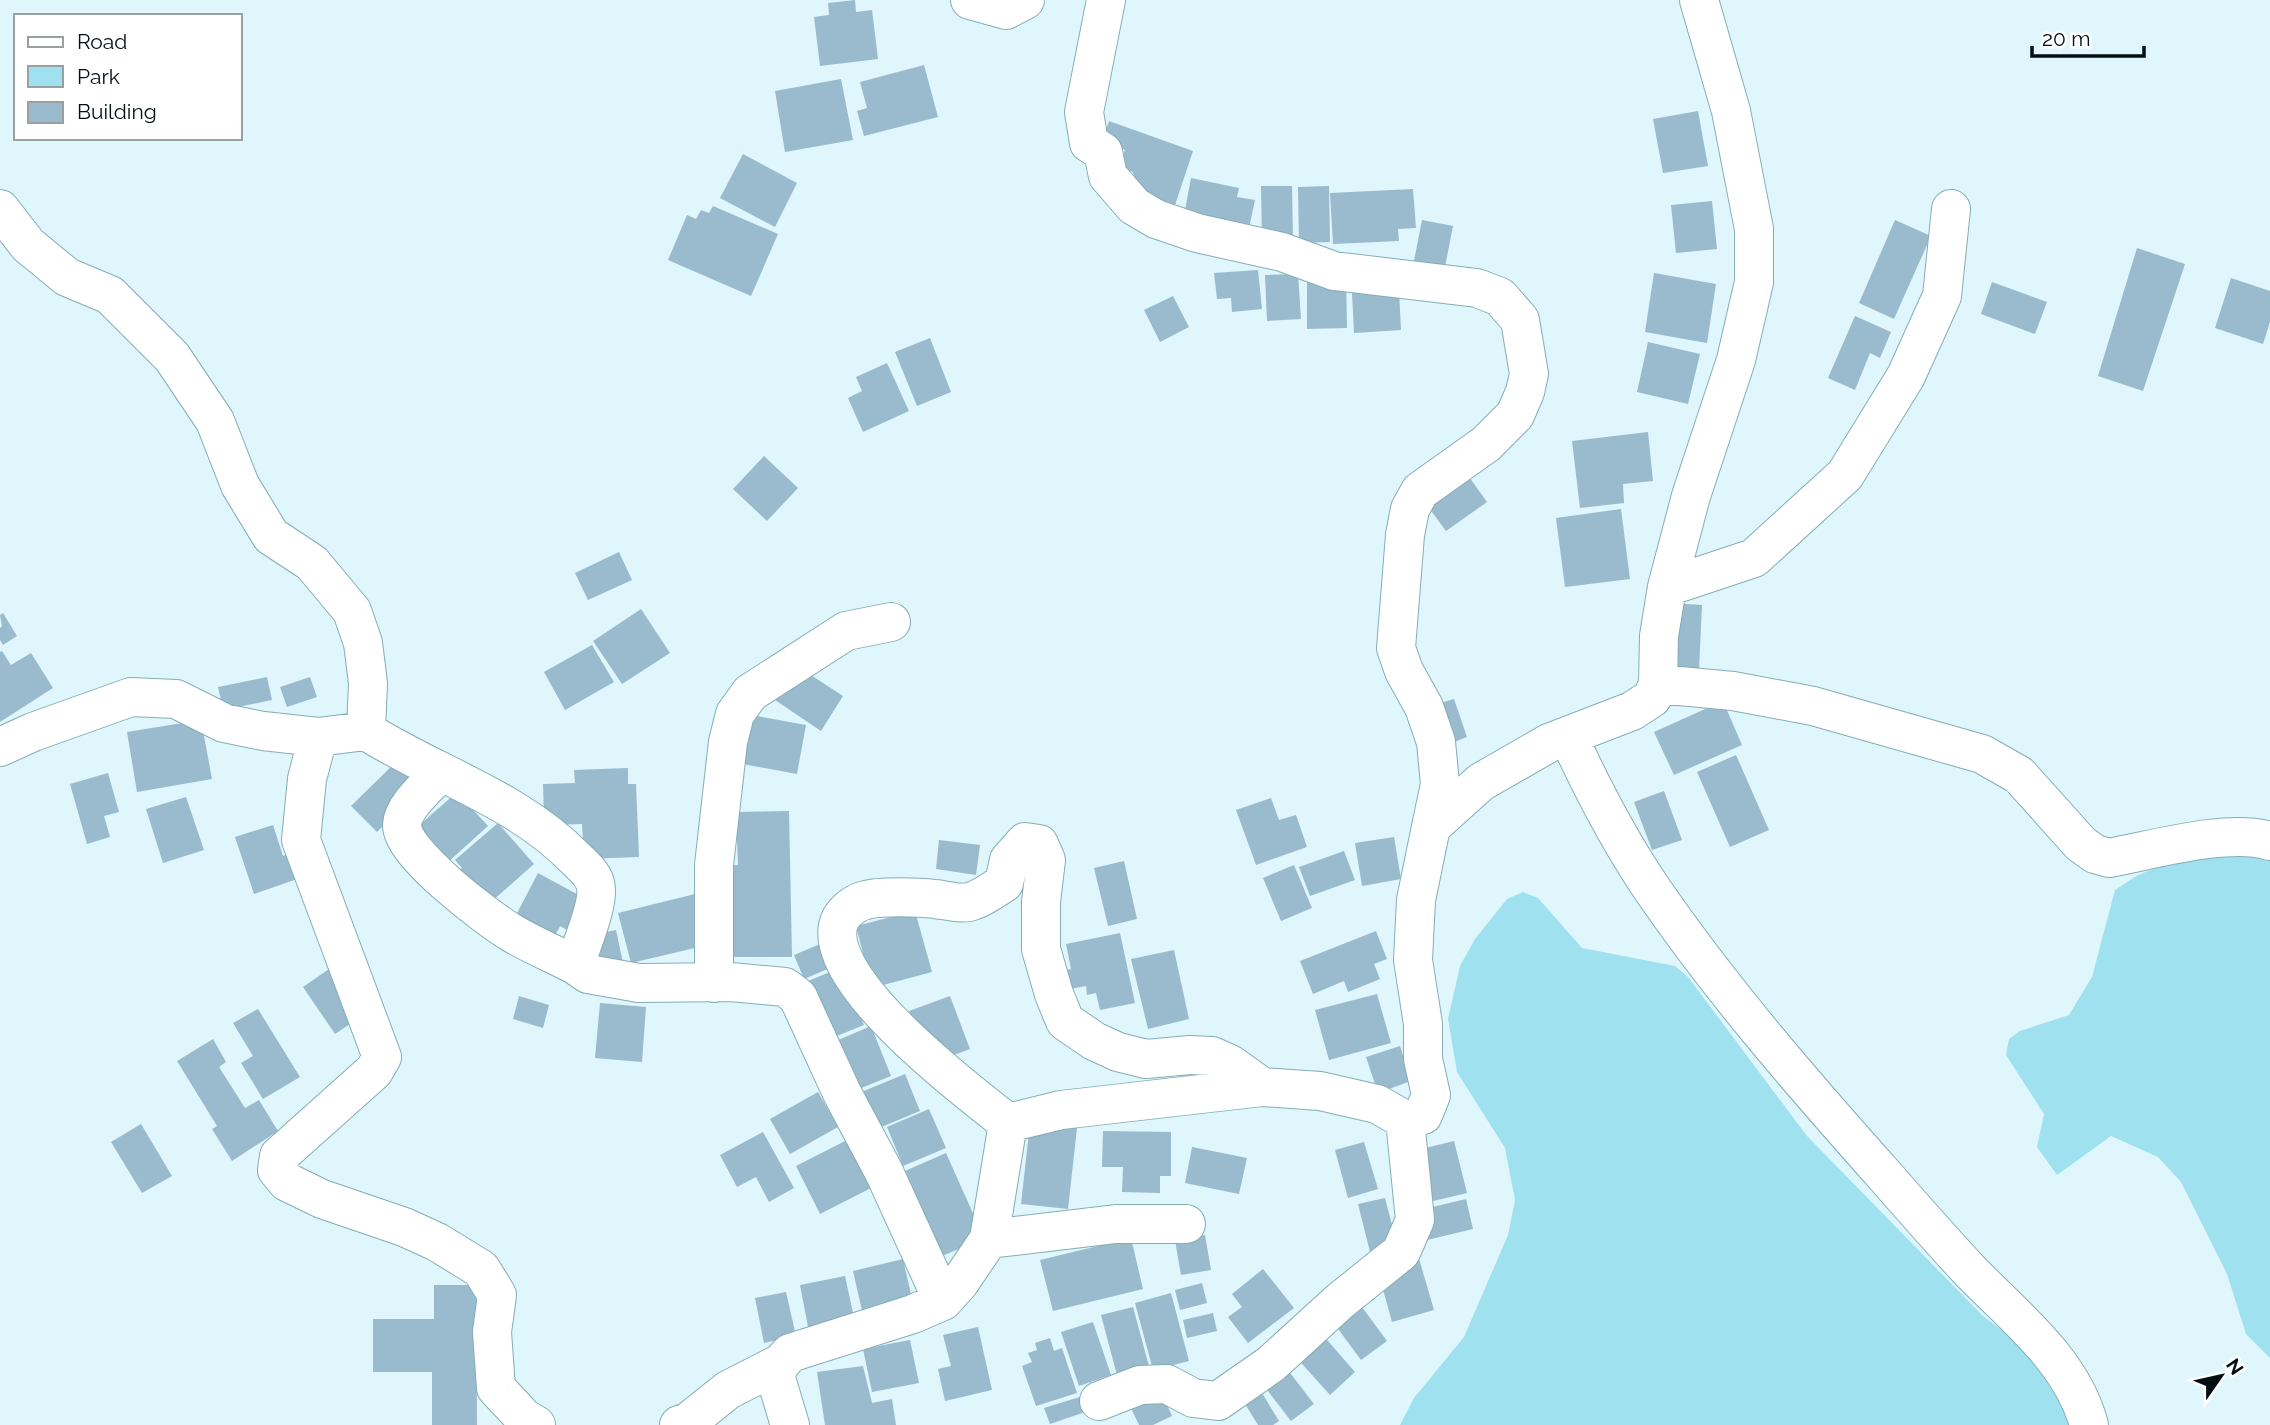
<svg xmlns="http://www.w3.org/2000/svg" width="2270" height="1425" font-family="Raleway,sans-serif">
	<rect width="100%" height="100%" fill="#def6fc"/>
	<!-- green -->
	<path fill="#a0e1ef" d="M2211,846L2270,855V1358L2246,1334L2227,1274L2181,1182L2158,1157L2111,1136L2057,1175L2037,1147L2044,1114L2006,1055L2009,1039L2020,1031L2069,1015L2092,977L2115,890L2138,875Z
		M1523,892L1538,898L1582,948L1675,966L1688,977L1807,1136L1982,1315L2041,1361L2067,1406L2068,1425H1400L1414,1398L1464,1337L1508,1235L1515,1200L1505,1148L1457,1072L1448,1019L1460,966L1475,939L1507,899Z"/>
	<!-- building -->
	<path fill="#9abace" d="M855,0L856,12L872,10L878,59L820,66L814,17L829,15L828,3Z
		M924,65L938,117L864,136L857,111L867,108L860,82Z
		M841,79L853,140L785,152L775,91Z
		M1698,111L1708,166L1663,173L1653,119Z
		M1109,121L1193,151L1175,205L1135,190L1133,172L1119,167L1125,150L1102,142Z
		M743,154L797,183L775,227L720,198Z
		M1191,178L1239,188L1237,197L1255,200L1248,233L1183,221Z
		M1261,186H1292L1293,240L1262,241Z
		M1329,186L1330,242L1299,243L1298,187Z
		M1413,189L1416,228L1398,229L1399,241L1333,244L1330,193Z
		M1712,201L1717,249L1676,253L1671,205Z
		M713,206L778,234L751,296L668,260L687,215L696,219L701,210L709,213Z
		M1422,220L1453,226L1443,277L1412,271Z
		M1895,220L1931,236L1894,319L1859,303Z
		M2137,248L2185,264L2143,391L2098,376Z
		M1258,270L1262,309L1232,312L1231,298L1217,299L1214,273Z
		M1654,273L1716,284L1707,343L1645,332Z
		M1298,274L1301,319L1267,321L1265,275Z
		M1307,278H1346L1347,328L1307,329Z
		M2231,278L2270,291V322L2263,344L2215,328Z
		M1992,282L2047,302L2035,334L1981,314Z
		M1399,291L1401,330L1354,333L1352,293Z
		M1173,296L1189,327L1160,342L1144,310Z
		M1855,316L1891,332L1880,358L1870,353L1855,390L1828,378Z
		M930,338L951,392L917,406L895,352Z
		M1648,342L1700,354L1688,404L1637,392Z
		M887,363L909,411L863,432L848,398L862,391L856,377Z
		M1648,432L1653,481L1623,484L1624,503L1580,508L1572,441Z
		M764,456L798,488L767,521L733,489Z
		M1467,474L1487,502L1446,531L1426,504Z
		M1621,509L1630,579L1565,587L1556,518Z
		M619,552L632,580L588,600L575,573Z
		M1671,603L1702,605L1699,670L1669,668Z
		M641,609L670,653L622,684L593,641Z
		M3,613L17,636L3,645L0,640V628L2,626L0,615Z
		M592,645L614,682L565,710L544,672Z
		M2,651L11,665L31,653L53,688L0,722V652Z
		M797,666L843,696L821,731L775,700Z
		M267,677L272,700L223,710L218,687Z
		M310,677L317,697L287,707L280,687Z
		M1454,699L1467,737L1444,746L1430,706Z
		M1723,701L1742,745L1674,775L1654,732Z
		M751,715L806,725L797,774L743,764Z
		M201,720L212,779L137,792L127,732Z
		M1736,755L1769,830L1730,847L1697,772Z
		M402,756L427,782L377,832L351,806Z
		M628,768V784H636L639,857L584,859L582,824L551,825L544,817L543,784L575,783L574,770Z
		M108,773L119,812L104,816L110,837L87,844L70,784Z
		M1664,791L1682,840L1652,850L1634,802Z
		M457,792L488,826L446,864L415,829Z
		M186,797L204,850L163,863L146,809Z
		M1271,798L1279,820L1296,815L1307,847L1256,865L1236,810Z
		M789,811L792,957H722L720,865H738L736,812Z
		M498,823L534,864L483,909L454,875L462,868L455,860Z
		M273,825L283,856L294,852L303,877L254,894L235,837Z
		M1394,837L1401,879L1362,886L1355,843Z
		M939,840L980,845L976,875L936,869Z
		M1344,851L1355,880L1310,896L1299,867Z
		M1124,861L1137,919L1108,926L1094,868Z
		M1294,865L1312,908L1281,921L1263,878Z
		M538,873L586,899L569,931L560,926L553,940L514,919Z
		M699,893L712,944L631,963L618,913Z
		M915,911L932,972L872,988L856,926Z
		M616,930L623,963L593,969L586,936Z
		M1376,931L1387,959L1374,964L1380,979L1348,992L1344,981L1313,994L1300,961Z
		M1120,933L1135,1003L1100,1010L1096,993L1087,995L1086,986L1060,991L1056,972L1071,969L1066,944Z
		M820,944L830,968L804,979L794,955Z
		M1174,950L1189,1019L1148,1029L1131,959Z
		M840,968L864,1025L827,1040L803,983Z
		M329,969L362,1016L335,1034L303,987Z
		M1377,994L1391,1043L1329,1060L1315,1010Z
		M519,996L549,1005L543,1028L513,1019Z
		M950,996L970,1049L940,1060L923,1048L909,1011Z
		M600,1003L646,1007L642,1062L595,1058Z
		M258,1009L300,1077L263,1099L241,1063L253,1056L233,1023Z
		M871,1026L891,1076L849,1093L829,1044Z
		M213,1039L226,1062L219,1067L245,1108L259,1100L278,1131L232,1161L212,1129L217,1126L177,1061Z
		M1400,1046L1411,1081L1378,1093L1366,1057Z
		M905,1074L920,1111L874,1130L859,1093Z
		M818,1092L838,1127L790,1154L770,1119Z
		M929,1109L946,1148L903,1166L887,1127Z
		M1030,1123L1077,1128L1068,1209L1021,1204Z
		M141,1124L172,1176L142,1193L111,1142Z
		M1103,1131L1171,1132V1176H1160V1193L1122,1192L1123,1167H1102Z
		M763,1132L794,1188L769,1202L756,1177L737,1187L720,1155Z
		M853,1137L877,1185L820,1214L796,1166Z
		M1454,1141L1467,1193L1429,1202L1417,1150Z
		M1364,1142L1378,1189L1348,1198L1335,1150Z
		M1192,1147L1247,1158L1239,1194L1185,1183Z
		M946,1153L984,1238L933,1260L915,1193L905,1171Z
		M1385,1198L1398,1248L1371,1256L1358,1204Z
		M1466,1199L1473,1229L1427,1240L1420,1210Z
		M1205,1235L1211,1270L1181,1275L1175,1240Z
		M1131,1238L1143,1289L1053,1311L1040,1260Z
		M1417,1252L1434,1310L1392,1322L1379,1275Z
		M903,1259L913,1303L863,1315L853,1271Z
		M1263,1269L1294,1308L1248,1343L1228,1317L1242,1307L1232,1294Z
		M845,1276L855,1322L809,1332L800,1285Z
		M1202,1283L1207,1303L1180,1310L1175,1290Z
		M434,1285H476L477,1425H432V1372H373V1319H434Z
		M786,1292L796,1336L764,1343L755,1298Z
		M1171,1293L1189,1361L1153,1370L1135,1303Z
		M1359,1303L1387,1341L1361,1360L1333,1322Z
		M1133,1307L1150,1370L1118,1379L1101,1315Z
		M1213,1313L1217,1331L1187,1338L1183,1320Z
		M1093,1322L1111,1375L1079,1386L1061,1332Z
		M978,1327L992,1390L945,1401L938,1369L951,1366L943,1335Z
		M1321,1333L1355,1372L1330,1395L1295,1356Z
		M1050,1338L1054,1351L1062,1348L1077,1393L1036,1406L1022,1366L1032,1362L1028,1353L1037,1350L1035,1343Z
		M910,1340L919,1383L872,1392L863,1349Z
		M1284,1365L1314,1404L1291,1421L1261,1382Z
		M863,1366L872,1403L892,1399L896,1425H825L817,1372Z
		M1256,1383L1279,1421L1273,1425H1258L1239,1394Z
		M1159,1387L1172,1416L1153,1425H1139L1128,1402Z
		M1083,1396L1088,1411L1050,1424L1044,1408Z"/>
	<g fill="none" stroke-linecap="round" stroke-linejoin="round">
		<defs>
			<path id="minor" d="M970,0L1006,10L1025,0
				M1106,0L1084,112L1089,143L1103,152L1108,176L1134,206L1156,219L1197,233L1282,252L1334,271L1477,288L1500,297L1520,320L1529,374L1525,392L1515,415L1486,444L1420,491L1410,509L1405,535L1396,648L1404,671L1424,707L1436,742L1440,784L1431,827
				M0,209L28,245L67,277L110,295L172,357L215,421L240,485L271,536L312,563L352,611L363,643L368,683L366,731C436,775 516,798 575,858C582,865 592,873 595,883C601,900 581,946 575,965L588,974L639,983L731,982L785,987L798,997L842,1093L884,1172L943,1301
				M1667,587L1754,558L1845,475L1906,376L1942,296L1951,209
				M1658,684L1733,691L1813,706L1982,754L2019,775L2081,844L2095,854L2109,858C2153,850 2228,828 2270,841
				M366,731L318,737L307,779L301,840L382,1057L374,1071L279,1156L277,1170L287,1182L322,1199L404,1227L437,1242L481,1269L497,1295L492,1332L496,1388L524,1418L536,1425
				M1568,736C1592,788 1620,842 1652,889C1722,991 1804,1085 1886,1177C1914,1209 1942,1241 1971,1272C2016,1318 2072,1361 2089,1425
				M0,747L33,732L131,697L176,699L224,723L263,731L318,737
				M440,773C428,786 403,806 402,825C401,853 487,918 512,933C532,945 554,954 575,965
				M714,983V865L728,742L735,714L750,693L846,631L891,622
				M1008,1123C970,1093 811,974 841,918C846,910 856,902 866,900C880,896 919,897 935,899C945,900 962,905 972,901C983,898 994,889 1004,883L1009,860L1025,842L1039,844L1046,860L1041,902V949L1054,994L1065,1021L1094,1041L1118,1052L1146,1059L1190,1055L1212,1056L1230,1064L1262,1087
				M989,1239L1116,1224H1186
				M1099,1401L1140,1385L1167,1384L1193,1398L1218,1401L1271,1364L1340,1301L1401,1252L1415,1220L1405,1120
				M679,1425L688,1422L728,1390L781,1363
				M790,1425L775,1375L781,1363L790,1353L913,1314L943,1301L960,1282L989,1239L1008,1123L1061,1110L1262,1087L1320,1091L1377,1104L1405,1120L1423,1115L1431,1095L1423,1059V1024L1413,960L1416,900L1431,827L1481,782L1549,743L1632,711L1652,698L1658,684L1659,636L1667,587L1691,496L1736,360L1754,282V229L1731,111L1699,0"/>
		</defs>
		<!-- minor casing -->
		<use href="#minor" stroke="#85adb6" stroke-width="40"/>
		<!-- minor -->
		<use href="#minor" stroke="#fff" stroke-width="38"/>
	</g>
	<!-- legend -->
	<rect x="14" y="14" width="228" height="126" fill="#ffffff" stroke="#9a9fa0" stroke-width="2"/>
	<rect x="28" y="37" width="35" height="10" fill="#ffffff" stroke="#9a9fa0" stroke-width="2"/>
	<text x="77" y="49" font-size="21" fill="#020f12">Road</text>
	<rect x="28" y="66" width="35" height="21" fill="#a0e1ef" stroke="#9a9fa0" stroke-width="2"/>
	<text x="77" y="84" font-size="21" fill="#020f12">Park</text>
	<rect x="28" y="102" width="35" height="21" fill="#9abace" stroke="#9a9fa0" stroke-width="2"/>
	<text x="77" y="119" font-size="21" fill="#020f12">Building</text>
	<!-- north arrow -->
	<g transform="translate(2221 1376) rotate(56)" stroke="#ffffff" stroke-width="5" paint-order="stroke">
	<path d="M0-5L12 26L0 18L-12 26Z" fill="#020f12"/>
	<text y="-10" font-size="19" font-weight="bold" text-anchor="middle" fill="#020f12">N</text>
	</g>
	<!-- scale -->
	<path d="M2032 46v10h112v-10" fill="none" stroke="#020f12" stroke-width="3.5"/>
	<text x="2042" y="46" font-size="21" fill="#020f12" stroke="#ffffff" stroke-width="5" paint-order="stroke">20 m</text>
</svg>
